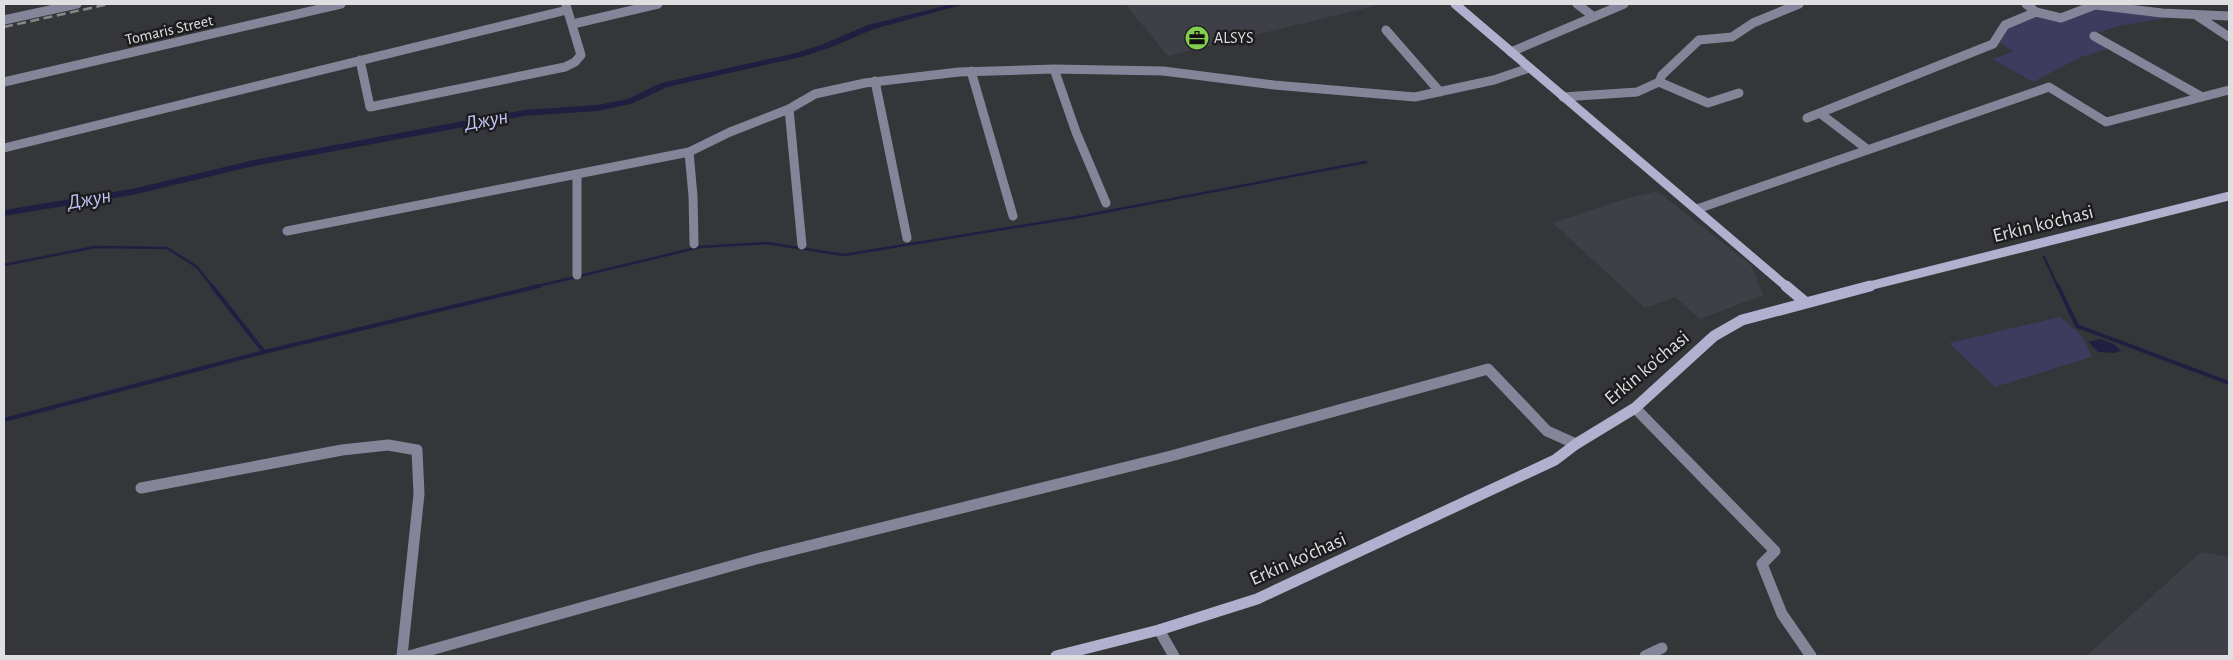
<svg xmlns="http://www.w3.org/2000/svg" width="2233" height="660" font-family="'Alegreya Sans',sans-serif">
	<rect width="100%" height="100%" fill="#353639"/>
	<!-- built -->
	<path fill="#3f3f48" d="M1125,4H1383L1168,56Z
		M1657,191L1752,266L1763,295L1700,319L1675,297L1645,308L1553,223L1618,201Z
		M2201,552L2229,557V656H2086Z"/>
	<!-- green -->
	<path fill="#3d3c5f" d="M2097,7L2179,16L2118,26L2091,35L2111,48L2081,57L2033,82L1993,59L2014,51L2000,43L2009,25L2037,15L2066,20Z
		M2060,317C2075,329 2087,338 2091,357L1995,387L1949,343Z"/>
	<!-- water -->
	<path fill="#211f41" d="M2100,339L2114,344L2121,351L2114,353L2098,352L2088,342Z"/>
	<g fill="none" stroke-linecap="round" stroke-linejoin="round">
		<!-- stream-far1 -->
		<path stroke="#211f41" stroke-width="2.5" d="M2044,257L2058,287
			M4,265L95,247L167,248L197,267L213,287
			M534,287L700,247L767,243L844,255L1083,216L1366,162"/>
		<!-- stream -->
		<path stroke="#211f41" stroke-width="4" d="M212,286L264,352
			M2058,286L2077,326L2229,383
			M4,420L264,352L539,286"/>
		<!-- canal -->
		<path fill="#211f41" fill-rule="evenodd" d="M952,4H965L874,29L829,48L801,57L667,87L631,104L597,111L524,116L254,166L132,195L4,216V210L132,189L254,160L524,110L597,105L628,99L661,83L796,53L823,44L868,25Z"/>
		<!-- street-far1 -->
		<path stroke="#848598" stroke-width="9" d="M1577,4L1594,17
			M2026,4L2036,12
			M2196,15L2229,37
			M4,20L77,4
			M573,24L658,4
			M1386,30L1440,92
			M2094,36L2202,97
			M1511,52L1624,4
			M360,60L370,107L565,67L575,62L581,55L566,5
			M1054,69L1076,132L1106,203
			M971,71L1013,216
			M875,81L907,238
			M4,82L341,4
			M1659,82L1708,103L1739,93
			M1563,97L1637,92L1659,82L1662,75L1699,40L1732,37L1753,23L1799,4
			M789,109L802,245
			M1821,114L1867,149
			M1807,118L1993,44L2005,25L2036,12L2061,18L2095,5L2162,13L2229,16
			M4,148L567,10
			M689,152L693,196L694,244
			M577,174V275
			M1697,209L2049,87L2106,122L2229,90
			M287,231L689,152L730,132L789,109L815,94L865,83L959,72L1054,69L1163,71L1274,85L1415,97L1494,80L1529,68"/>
		<!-- street -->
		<path stroke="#848598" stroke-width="11" d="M1635,408L1775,551L1762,564L1782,614L1811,656
			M141,488L342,450L388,445L417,450L419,494L402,656
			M1159,630L1174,656
			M409,656L756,559L1171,456L1488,369L1547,431L1576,444
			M1645,656L1662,648"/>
		<!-- secondary-far1 -->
		<path stroke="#b1b1cf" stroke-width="9" d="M1455,4L1787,287
			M1865,287L2229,196"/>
		<!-- secondary -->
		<path stroke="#b1b1cf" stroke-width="11" d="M1786,286L1805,302
			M1056,656L1159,630L1257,599L1555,460L1576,444L1635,408L1714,336L1742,320L1870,286"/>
		<!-- rail -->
		<path stroke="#868789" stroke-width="2.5" stroke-dasharray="9 4.5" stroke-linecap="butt" d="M4,27L109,4"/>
	</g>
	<!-- icons -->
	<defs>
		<symbol id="office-disc" viewBox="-11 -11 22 22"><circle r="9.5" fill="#84cf4d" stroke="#1d1d1f"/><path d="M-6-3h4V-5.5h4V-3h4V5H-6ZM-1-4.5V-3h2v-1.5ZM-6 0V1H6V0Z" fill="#111"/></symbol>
	</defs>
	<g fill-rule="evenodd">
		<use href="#office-disc" x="1183" y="24" width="28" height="28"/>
	</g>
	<g text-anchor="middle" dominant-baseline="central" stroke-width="5" stroke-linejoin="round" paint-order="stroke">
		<!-- far-street labels -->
		<g font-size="16" fill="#dfdfe1" stroke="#1d1d1f">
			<text transform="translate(169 30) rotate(-13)">Tomaris Street</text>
		</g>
		<!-- far-poi labels -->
		<g font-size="16" fill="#dfdfe1" stroke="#1d1d1f" text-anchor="start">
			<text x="1214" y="38">ALSYS</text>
		</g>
		<!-- street labels -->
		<g font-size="20" fill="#dfdfe1" stroke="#1d1d1f">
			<text transform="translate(2043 224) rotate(-14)">Erkin ko'chasi</text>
			<text transform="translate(1647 368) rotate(-40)">Erkin ko'chasi</text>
			<text transform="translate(1298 559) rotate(-24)">Erkin ko'chasi</text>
		</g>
		<!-- water labels -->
		<g font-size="21" font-style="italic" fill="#c4c5fa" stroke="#1d1d1f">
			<text transform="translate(486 120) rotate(-10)">Джун</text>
			<text transform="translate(89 199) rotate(-10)">Джун</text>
		</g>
	</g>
	<!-- border -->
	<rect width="2233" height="660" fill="none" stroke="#dfdfe1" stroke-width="10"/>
</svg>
